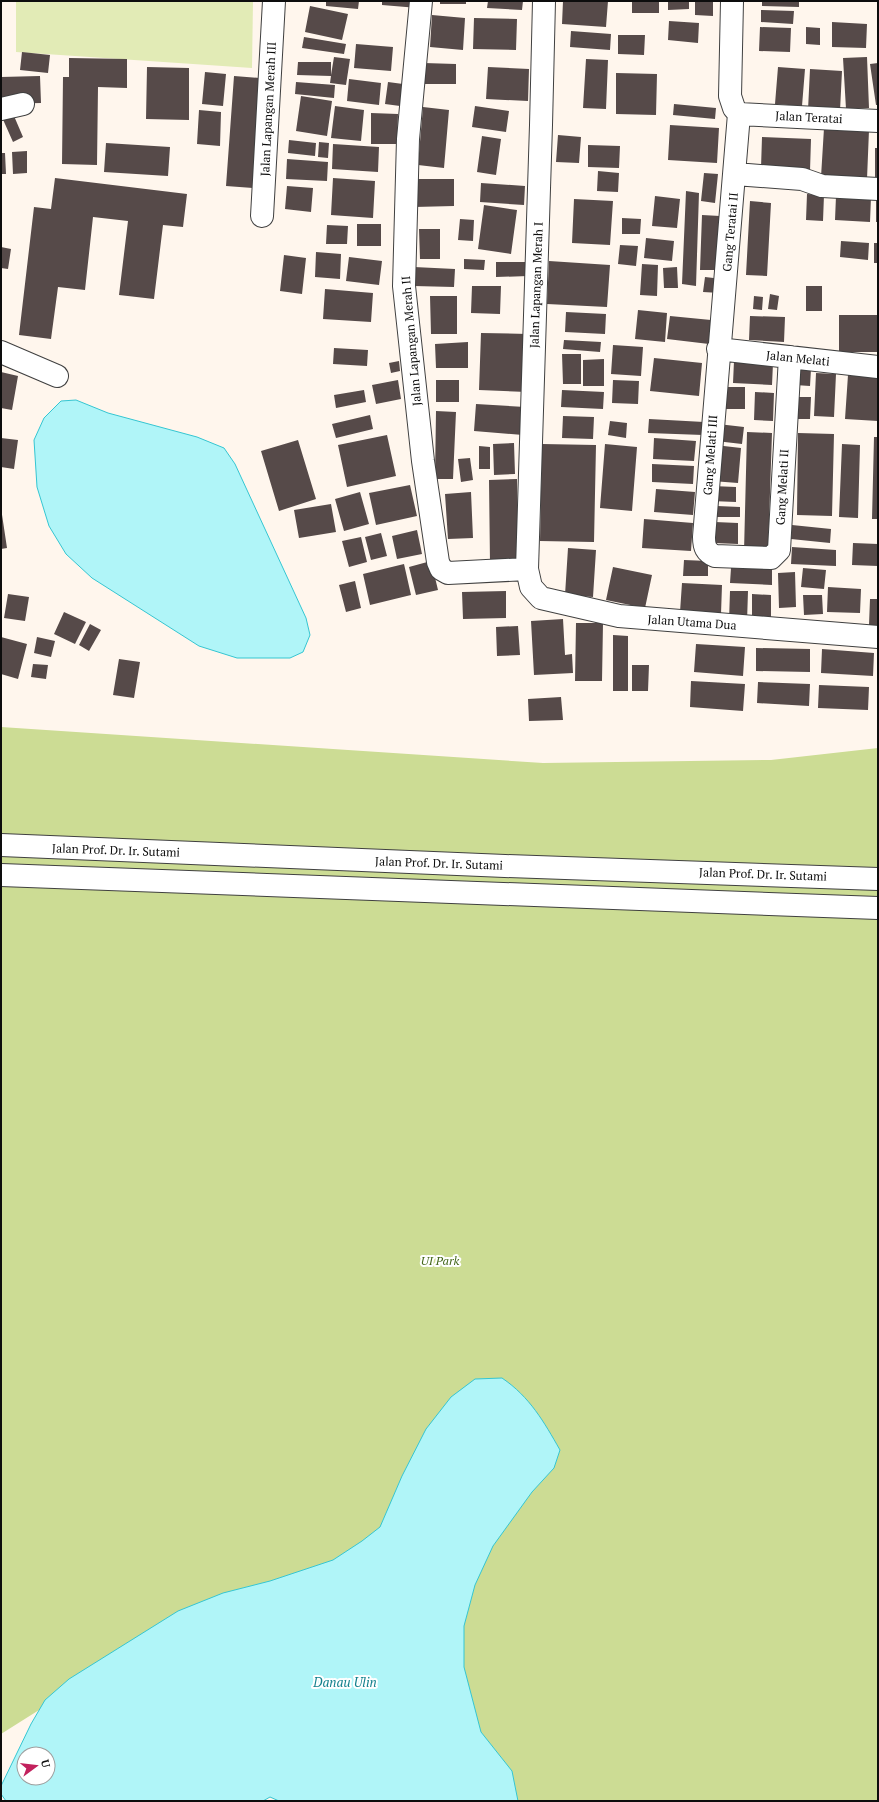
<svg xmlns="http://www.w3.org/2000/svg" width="879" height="1802" font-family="'PT Serif',serif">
	<rect width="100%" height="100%" fill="#fff6ed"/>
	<!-- green -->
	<path fill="#e2ebb6" d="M16,1H253L252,68L16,52Z"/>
	<!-- forest -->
	<path fill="#ccdc94" d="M1,727L543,763L771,760L878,748V1801H475L196,1611L1,1734Z"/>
	<!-- water -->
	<path fill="#b0f5f8" stroke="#35c6d2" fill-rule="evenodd" d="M76,400L108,413L197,437L224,448L235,464L306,618L310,635L303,652L290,658H237L199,646L92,578L66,554L49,526L37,487L34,440L44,418L61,401Z
		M502,1378C530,1397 544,1422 560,1450L554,1468L532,1492L493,1546L475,1585L464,1626V1667L481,1732L512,1771L518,1801H279L270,1797L263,1801H6L1,1794V1786L31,1724L45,1700L69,1679L178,1611L223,1593L270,1581L333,1560L362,1541L380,1527L402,1476L426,1429L451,1397L475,1379ZM24,1754H48V1778H24Z"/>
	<!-- building -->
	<path fill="#564a49" d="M326,1H359L358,9L326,6Z
		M382,1H419L418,8L382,5Z
		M440,1H466V4H440Z
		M488,1H523L522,10L487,8Z
		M563,1H608L606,27L562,24Z
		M632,1H659V13H632Z
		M668,1H689V9L668,10Z
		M695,1H713V16L695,15Z
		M762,1H799V7L762,6Z
		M310,6L348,14L342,40L305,32Z
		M761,10L794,11L793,24L761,22Z
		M432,15L465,18L463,50L430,47Z
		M474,18L517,19L516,50L473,49Z
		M669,21L699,23L698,43L668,40Z
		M832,22L867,24L866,48L832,47Z
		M760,27L791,28L790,52L759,51Z
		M806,27L820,28V45L806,44Z
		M571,31L611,34L610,50L570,47Z
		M618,35H645L644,55L618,54Z
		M304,37L346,44L344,54L302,48Z
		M356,44L393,47L391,71L354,68Z
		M22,52L50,55L48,73L20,70Z
		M334,57L350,59L346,85L330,83L331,76L297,75L298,62H331V75Z
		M867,57L869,108L846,109L843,58Z
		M69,58L127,59V88L98,87L97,165L62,164L63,77H69Z
		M586,59L608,60L606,109L583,108Z
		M424,63L456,64V84H424Z
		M878,63V105H876L870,64Z
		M147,67L189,68V120L146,119Z
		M488,67L529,69L528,101L486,99Z
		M778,67L805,69L802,106L775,104Z
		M810,69L842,71L840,111L808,110Z
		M205,72L226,74L223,106L202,104Z
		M616,73L657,74L656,115L616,114Z
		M40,76L41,103L1,104V77Z
		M234,76L260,78L253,188L226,186Z
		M349,79L381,83L379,105L347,101Z
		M296,82L335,85L334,98L295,94Z
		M388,82L403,84L400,106L385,104Z
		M301,96L332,101L327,136L296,131Z
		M674,104L716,108L715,119L673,115Z
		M335,106L364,110L361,141L331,138Z
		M475,106L509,111L506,132L472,127Z
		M423,107L449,110L444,168L418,165Z
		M11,109L23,137L13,142L1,115Z
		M199,110L221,112L220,146L197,144Z
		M371,113L398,114L397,144H371Z
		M670,125L719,128L717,163L668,160Z
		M824,128L869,130L867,179L821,177Z
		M558,135L581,137L579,163L556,162Z
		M482,136L501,139L496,175L477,172Z
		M762,137L811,139L810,171L761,168Z
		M289,140L316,143L315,156L288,153Z
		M319,142L329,143L328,158L318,157Z
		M106,143L170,147L168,176L104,172Z
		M333,144L379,147L378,172L332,169Z
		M588,145L620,146L619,168L588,167Z
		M875,148H878V182H875Z
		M27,151V173L13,174L12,152Z
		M1,153H5L6,174H1Z
		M287,159L328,162L327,181L286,179Z
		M598,171L619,173L618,192L597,191Z
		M704,173L718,174L715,203L701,201Z
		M55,178L187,194L183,227L163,225L154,299L119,295L128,221L93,217L85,290L58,287L51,339L19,335L34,207L51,209Z
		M333,178L375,181L373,218L331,215Z
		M414,179H454V206L414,207Z
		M481,183L525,186L524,205L480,202Z
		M287,186L313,188L311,212L285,209Z
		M686,191L699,193L696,286L682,284Z
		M807,194L824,195L823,221L806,220Z
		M655,196L680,199L677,228L652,226Z
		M836,196L871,197L870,222L835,220Z
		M876,198H878V222H876Z
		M574,199L613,201L610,245L572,243Z
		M750,201L771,203L767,276L746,275Z
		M484,205L517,210L511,254L478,249Z
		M702,215L720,216L718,270H700Z
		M622,218L641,219L640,234H622Z
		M460,219L474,220L473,241L458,240Z
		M357,224H381V246H357Z
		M327,225L348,226L347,244H326Z
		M419,229H440V259H420Z
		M646,238L674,241L672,261L644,258Z
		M841,241L869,243L868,260L840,257Z
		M874,243H878V263H874Z
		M620,245L638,246L636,266L618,264Z
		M1,247L11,249L8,269L1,268Z
		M316,252L341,254L340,279L315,277Z
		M284,255L306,258L302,294L280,291Z
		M349,257L382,261L379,285L346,281Z
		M464,259L485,260L484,270L464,269Z
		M549,261L610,265L607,307L547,304Z
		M496,262H528V276L496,277Z
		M642,264L658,265L657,296L640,295Z
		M414,267L455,269L454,287L414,286Z
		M677,267L678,288H664L663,268Z
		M705,277L722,279L720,293L703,292Z
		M472,286H501L500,314L471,313Z
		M806,286H822V311H806Z
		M325,289L373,293L371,322L323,319Z
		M770,294L779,296L777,310L768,309Z
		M430,296H457V334H431Z
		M754,296L763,297L762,310L753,309Z
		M638,310L667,313L665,342L635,339Z
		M566,312L606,314L605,334L565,332Z
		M839,315H878V352H839Z
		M670,316L711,320L709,344L667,339Z
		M750,316L785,317L784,342L749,340Z
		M481,333L528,334L527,392L479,390Z
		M564,340L601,342L600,352L563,349Z
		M468,342V368H436L435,344Z
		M613,345L643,347L641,376L611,374Z
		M334,348L368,350L367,366L333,364Z
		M562,354H581V384H563Z
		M654,358L702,363L699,396L650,391Z
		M604,359V386H583V360Z
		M399,361L400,371L391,373L389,363Z
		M734,361L773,363L772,385L733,383Z
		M796,368L811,369L810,386L795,385Z
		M1,372L18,376L12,410L1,408Z
		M816,373L836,374L834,417L814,416Z
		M848,375L878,377V421L845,419Z
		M398,380L401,399L376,404L372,385Z
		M436,380H459V402H436Z
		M613,380L639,381L638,404L612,403Z
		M722,387H745V409H722Z
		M364,390L366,402L336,408L334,395Z
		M562,390L604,392L603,409L561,407Z
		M755,392L774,393L773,421L754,420Z
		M798,397H811L810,419H797Z
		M476,404L525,407L523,435L474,431Z
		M436,411L456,412L453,479H435Z
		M370,415L373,429L336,438L332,424Z
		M563,416L594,417L593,439L562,438Z
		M649,419L704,422L703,435L648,433Z
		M610,421L627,423L626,438L608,435Z
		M718,424L744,427L742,444L716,441Z
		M747,432L772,433L768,553L744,552Z
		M798,433L834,434L832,516L797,515Z
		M387,435L396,476L347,487L338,445Z
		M874,437H878V519H872Z
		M1,438L18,440L14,469L1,467Z
		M654,438L696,441L694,461L653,459Z
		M298,440L316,499L279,511L261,451Z
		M514,443L515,474L494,475L493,444Z
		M542,444L596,445L594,542L540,541Z
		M605,444L637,447L632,511L600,508Z
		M842,444L860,445L858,518L839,517Z
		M715,445L741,448L738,483L712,481Z
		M479,446L490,447V469H479Z
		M470,458L473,480L461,482L458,459Z
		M652,464L694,466L693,484L652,482Z
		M517,479L518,563H490L489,480Z
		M410,485L417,516L376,525L369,493Z
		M712,486L736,487V502L711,501Z
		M656,489L695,492L693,515L654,512Z
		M360,492L369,524L344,531L335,499Z
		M471,492L473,538L448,539L445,494Z
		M331,504L336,532L299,538L294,510Z
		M717,506L740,507V517H716Z
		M1,508L7,548L1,549Z
		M644,519L693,523L691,551L642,548Z
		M715,522L738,523V544L714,543Z
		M792,525L831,529L830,543L791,539Z
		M417,530L422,554L397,559L392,536Z
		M381,533L387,556L371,560L365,537Z
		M361,537L367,562L349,567L342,541Z
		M853,543L878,544V566L852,565Z
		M792,547L836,550V566L791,564Z
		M568,548L596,550L593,597L565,595Z
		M684,560L708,561V576H683Z
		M431,561L438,590L416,595L409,567Z
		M404,564L411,595L370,605L363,574Z
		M613,567L652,575L645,608L606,600Z
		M731,568L772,569V585L730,583Z
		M803,568L826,570L824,589L801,587Z
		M795,572L796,607L779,608L778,573Z
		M355,581L361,608L346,612L339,585Z
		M682,583L722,585L721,614L680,612Z
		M828,587L861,589L860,613L827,612Z
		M506,591V618L463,619L462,592Z
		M730,591H748L747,622L729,621Z
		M8,594L29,597L25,621L4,618Z
		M752,594L771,595V621H752Z
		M803,595H822L823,614L804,615Z
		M870,599H878V625H869Z
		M64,612L86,622L75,644L54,634Z
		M563,619L565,655L572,654L573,673L534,675L531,621Z
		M576,623H603L602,681H575Z
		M90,624L101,630L89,651L79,645Z
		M518,626L520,655L497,656L496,627Z
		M613,635L628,636V691H613Z
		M1,637L27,644L18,679L1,674Z
		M37,637L55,641L51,657L34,653Z
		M696,644L745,647L743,676L694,672Z
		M756,648L810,649V672L756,671Z
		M822,649L874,653L873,676L821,673Z
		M119,659L140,662L134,698L113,695Z
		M33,664L48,665L46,679L31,677Z
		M632,665H649L648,691H632Z
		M691,681L745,684L743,711L690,707Z
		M758,682L810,684L809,706L757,703Z
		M819,685L869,687L868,710L818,708Z
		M561,697L563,720L529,721L528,699Z"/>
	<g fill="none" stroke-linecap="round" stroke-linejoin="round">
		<defs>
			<path id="minor" d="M421,1L408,139L404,286L423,461L438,562L441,569L448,573L527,569
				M544,1L541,125L527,569L531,587L541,598L619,616L878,637
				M732,1L730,96L734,108L739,114
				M1,109L23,104
				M739,114L704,537C704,547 706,552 715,556L771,558L779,550L790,357
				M739,114L878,121
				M735,174L802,179L822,186L878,189
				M262,216L274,1
				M718,349L878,367
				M1,352L57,376
				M1,845L505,866L878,879
				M1,875L878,908"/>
		</defs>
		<!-- minor casing -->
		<use href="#minor" stroke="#404040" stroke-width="24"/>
		<!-- minor -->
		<use href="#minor" stroke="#fff" stroke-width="22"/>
	</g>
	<g text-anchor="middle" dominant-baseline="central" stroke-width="4" stroke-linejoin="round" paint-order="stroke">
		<!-- street labels -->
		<g font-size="12" fill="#0d0d0d" stroke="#fff">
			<text transform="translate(268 109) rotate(-87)">Jalan Lapangan Merah III</text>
			<text transform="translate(809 117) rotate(3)">Jalan Teratai</text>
			<text transform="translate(730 232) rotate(-85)">Gang Teratai II</text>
			<text transform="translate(536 285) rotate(-88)">Jalan Lapangan Merah I</text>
			<text transform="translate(411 341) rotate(-95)">Jalan Lapangan Merah II</text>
			<text transform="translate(798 358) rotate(6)">Jalan Melati</text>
			<text transform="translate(710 455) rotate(-86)">Gang Melati III</text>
			<text transform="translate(782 487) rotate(-87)">Gang Melati II</text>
			<text transform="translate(692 622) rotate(4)">Jalan Utama Dua</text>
			<text transform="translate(116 850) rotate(2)">Jalan Prof. Dr. Ir. Sutami</text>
			<text transform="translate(439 863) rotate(2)">Jalan Prof. Dr. Ir. Sutami</text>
			<text transform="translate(763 874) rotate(2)">Jalan Prof. Dr. Ir. Sutami</text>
		</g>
		<!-- park labels -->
		<g font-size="12" font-style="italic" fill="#44671b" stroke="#fff">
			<text x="440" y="1260">UI Park</text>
		</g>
		<!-- water labels -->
		<g font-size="13" font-style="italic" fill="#12808d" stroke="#fff">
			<text x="345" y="1682">Danau Ulin</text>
		</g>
	</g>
	<!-- border -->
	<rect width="879" height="1802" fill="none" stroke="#0d0d0d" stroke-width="4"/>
	<!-- north arrow -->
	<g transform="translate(36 1766) rotate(75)"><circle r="19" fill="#ffffff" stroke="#9e9e9e"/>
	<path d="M0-3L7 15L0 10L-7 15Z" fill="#c2215d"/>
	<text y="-6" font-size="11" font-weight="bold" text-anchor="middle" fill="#0d0d0d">U</text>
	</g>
</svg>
